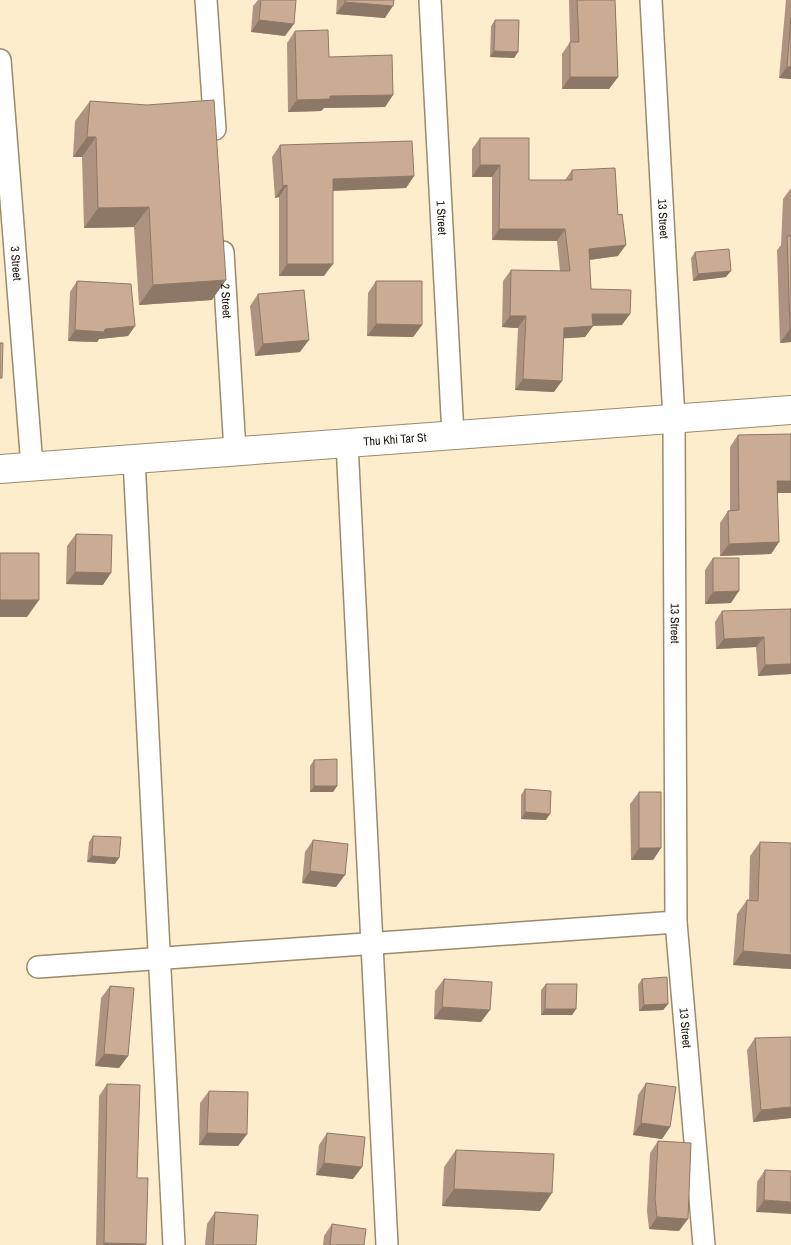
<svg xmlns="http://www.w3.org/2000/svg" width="791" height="1245" font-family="'Archivo Narrow',sans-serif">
	<rect width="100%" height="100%" fill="#feedcc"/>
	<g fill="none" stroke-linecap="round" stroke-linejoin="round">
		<defs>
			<g id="minor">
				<path d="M206,0L215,129"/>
				<path id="s1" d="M430,0L453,435"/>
				<path id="s2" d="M651,0L674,419L676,922L704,1245"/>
				<path id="s3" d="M0,60L32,466"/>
				<path id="s4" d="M223,252L235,451"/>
				<path d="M347,443L387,1245"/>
				<path d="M134,459L174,1245"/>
				<path d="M38,967L676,922"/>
			</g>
			<g id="tertiary">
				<path id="s5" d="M0,469L791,410"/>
			</g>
		</defs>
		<!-- minor casing -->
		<use href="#minor" stroke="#9a8b6c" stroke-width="24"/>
		<!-- tertiary casing -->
		<use href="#tertiary" stroke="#9a8b6c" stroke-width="30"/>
		<!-- minor -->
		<use href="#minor" stroke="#fff" stroke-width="21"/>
		<!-- tertiary -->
		<use href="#tertiary" stroke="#fff" stroke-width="28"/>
	</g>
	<!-- wall -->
	<path fill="#ae9480" d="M258,0H296L285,36L251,32L253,6Z
		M337,0H394L385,18L336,14Z
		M569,0H615L618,77L609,89H562V54L570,42Z
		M786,0H791V79L779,78Z
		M495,20L518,52L514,58L490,57L491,26Z
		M295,31L329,57L393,95L385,107L324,108L321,111L288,112L287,43Z
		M90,101L212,300L139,305L134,227L84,228L82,157H73L75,121Z
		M480,138L529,180H565L572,170L618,256L589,260L591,289L622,325L593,326L585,337L564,338L554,392L515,390L518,328L502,327L503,281L511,270L560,271L557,241L492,240V177H472V149Z
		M280,145L414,176L406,188L333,191L324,276H279V197L275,198L272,157Z
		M791,188V342L780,343L777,250L781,245L783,199Z
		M695,252L726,277L693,281L691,258Z
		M77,281L135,326L128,336L99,339L97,342L68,341L70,292Z
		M376,281L422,325L413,337L367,336L368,293Z
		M258,294L300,352L255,356L250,306Z
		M791,434V493H777L779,542L771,554L720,556V523L728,511L730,510V447L738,435Z
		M76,534L103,585L66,584L67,546Z
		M713,558L731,603L705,604V570Z
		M791,609V674L758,676L756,647L716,649L715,622L722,611Z
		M314,760L337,786L333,792H310V766Z
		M525,789L546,820L521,819V795Z
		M639,792L661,848L653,860H631L630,804Z
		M93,836L115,864L87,862L89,842Z
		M313,840L336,887L302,883L305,852Z
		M760,842L791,969L733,965L737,914L747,900H749L750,856Z
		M444,979L481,1022L434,1019L435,991Z
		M642,979L668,1004L663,1010L639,1011L638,985Z
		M546,984L576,1009L572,1015H541V990Z
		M110,986L128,1056L119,1068L95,1066L101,998Z
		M755,1038L791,1118L753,1122L747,1050Z
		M646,1083L670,1127L662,1139L633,1135L638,1095Z
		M107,1084L137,1178L146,1245H96L99,1096Z
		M209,1091L247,1134L238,1146L199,1145L200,1103Z
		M327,1133L353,1179L316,1175L319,1145Z
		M658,1141L679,1231L649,1229L647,1211L650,1153Z
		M456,1150L540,1211L442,1206L444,1167Z
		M765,1170L791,1171L756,1212L757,1182Z
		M215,1212L256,1245H205L207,1224Z
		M332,1224L364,1245H323L324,1236Z"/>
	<!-- shaded-wall -->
	<path fill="#8d7868" d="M345,2L393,6L385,18L336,14Z
		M259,20L294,24L285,36L251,32Z
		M494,51L518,52L514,58L490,57Z
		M787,67H791V79L779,78Z
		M570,77H618L609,89H562Z
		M393,95L385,107L324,108L321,111L288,112L297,100L330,96Z
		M87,137H96L82,157H73Z
		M480,165H500L492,177H472Z
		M414,176L406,188L324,191L333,179Z
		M287,185L279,197L275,198L283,186Z
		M149,207L134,227L84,228L98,208Z
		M499,229H565L557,241L492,240Z
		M626,245L618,256L581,261L589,249Z
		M287,264H333L324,276H279Z
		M731,271L726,277L693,281L698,274Z
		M226,280L212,300L139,305L153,285Z
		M592,314H630L622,325L584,326Z
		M510,316H526L518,328L502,327Z
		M376,324L422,325L413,337L367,336Z
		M135,326L128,336L99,339L97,342L68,341L75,330L105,329Z
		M593,326L585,337L556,339L564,328Z
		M790,329H791V342L780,343Z
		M309,340L300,352L255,356L263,344Z
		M523,379L562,381L554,392L515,390Z
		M777,481H791V493H769Z
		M779,542L771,554L720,556L729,544Z
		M75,572L111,573L103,585L66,584Z
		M739,591L731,603L705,604L713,592Z
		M0,600H39L27,617H0Z
		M764,637L756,647L716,649L724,639Z
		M791,664V674L758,676L765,665Z
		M314,786H337L333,792H310Z
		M525,812L550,814L546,820L521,819Z
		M639,848H661L653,860H631Z
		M92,856L119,858L115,864L87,862Z
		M310,871L345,875L336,887L302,883Z
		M743,951L791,955V969L733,965Z
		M668,1004L663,1010L639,1011L644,1005Z
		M442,1007L490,1010L481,1022L434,1019Z
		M545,1009H576L572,1015H541Z
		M104,1054L128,1056L119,1068L95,1066Z
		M791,1107V1118L753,1122L761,1110Z
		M641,1123L670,1127L662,1139L633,1135Z
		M207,1133L247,1134L238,1146L199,1145Z
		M324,1163L362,1167L353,1179L316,1175Z
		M454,1189L552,1193L540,1211L442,1206Z
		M764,1200L791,1202V1214L756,1212Z
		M657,1217L688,1219L679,1231L649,1229Z
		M104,1243L146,1244V1245H103Z"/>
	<!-- building -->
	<path fill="#caac95" stroke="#8d7868" d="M261,0H296L294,24L259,20Z
		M345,0H394L393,6L345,2Z
		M577,0H615L618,77H570V42H579Z
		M791,17V67H787Z
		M495,20H519L518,52L494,51Z
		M328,30L329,57L392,55L393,95L330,96V99L297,100L295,31Z
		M214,100L226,280L153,285L149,207L98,208L96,137H87L90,101L147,105Z
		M480,138H529V180H572V170L615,168L618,215L622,214L626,245L589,249L591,289L631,290L630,314H592L593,326L564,328L562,381L523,379L526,316H510L511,270L570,271L565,229H499L500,165H480Z
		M412,141L414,176L333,179V264H287V185L283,186L280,145Z
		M791,235V329H790L787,236H791Z
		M729,249L731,271L698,274L695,252Z
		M77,281L131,284L135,326L105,329L104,332L75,330Z
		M376,281H422V325L376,324Z
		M304,290L309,340L263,344L258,294Z
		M0,343H3L2,378H0Z
		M791,434V481H777L779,542L729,544L728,511L739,510L738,435Z
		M76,534L112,535L111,573L75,572Z
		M0,553H39V600H0Z
		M713,558H739V591L713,592Z
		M791,609V664L765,665L764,637L724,639L722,611Z
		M337,759V786H314V760Z
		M525,789L551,791L550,814L525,812Z
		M639,792H661V848H639Z
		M93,836L121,837L119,858L92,856Z
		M313,840L348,844L345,875L310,871Z
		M760,842L791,843V955L743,951L747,900L758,901Z
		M667,977L668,1004L644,1005L642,979Z
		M444,979L492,982L490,1010L442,1007Z
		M546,984H577L576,1009H545Z
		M110,986L134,988L128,1056L104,1054Z
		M791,1037V1107L761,1110L755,1038Z
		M646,1083L676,1087L670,1127L641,1123Z
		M107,1084L140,1085L137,1178H148L146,1244L104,1243Z
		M209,1091L248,1092L247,1134L207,1133Z
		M327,1133L365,1137L362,1167L324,1163Z
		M658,1141L691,1143L688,1219L657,1217L655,1199Z
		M456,1150L554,1154L552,1193L454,1189Z
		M765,1170L791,1171V1202L764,1200Z
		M215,1212L258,1215L256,1245H213Z
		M332,1224L366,1229L364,1245H330Z"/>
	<g text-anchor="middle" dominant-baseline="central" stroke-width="4.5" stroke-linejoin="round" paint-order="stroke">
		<!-- street labels -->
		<g font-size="12" fill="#181207" stroke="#fcfcfc">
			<text stroke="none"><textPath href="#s1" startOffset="218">1 Street</textPath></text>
			<text stroke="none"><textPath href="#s2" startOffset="219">13 Street</textPath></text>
			<text stroke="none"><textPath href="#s3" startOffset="204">3 Street</textPath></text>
			<text stroke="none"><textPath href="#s4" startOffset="49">2 Street</textPath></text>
			<text stroke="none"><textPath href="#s5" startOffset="396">Thu Khi Tar St</textPath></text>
			<text stroke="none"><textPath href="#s2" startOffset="624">13 Street</textPath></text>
			<text stroke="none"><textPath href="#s2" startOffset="1029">13 Street</textPath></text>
		</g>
	</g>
</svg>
